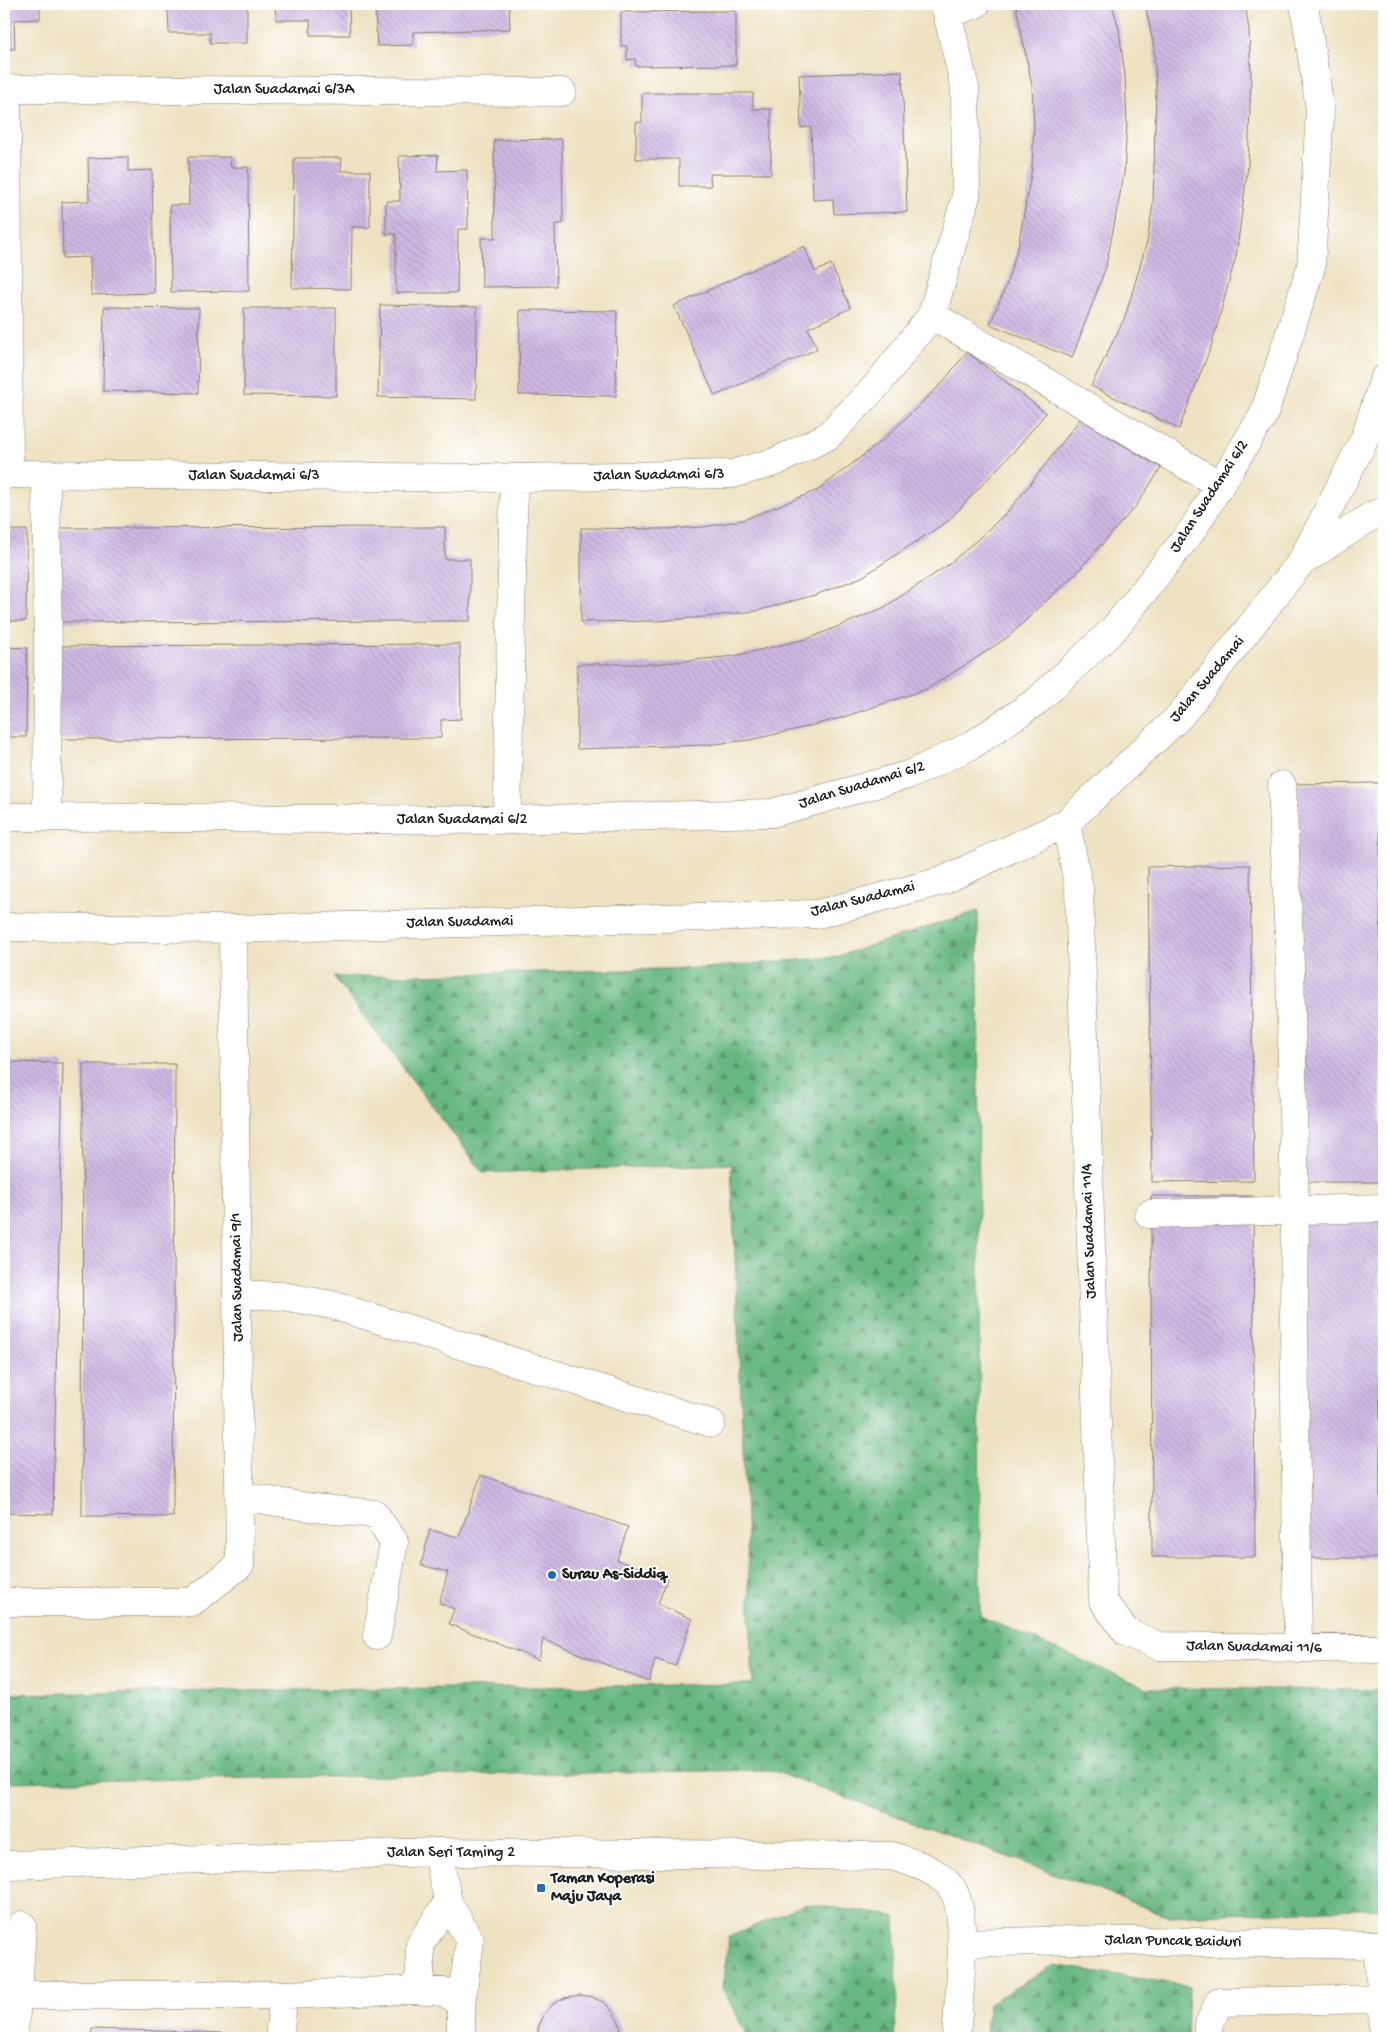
<svg xmlns="http://www.w3.org/2000/svg" width="1388" height="2042" font-family="'Gochi Hand',sans-serif">
	<defs>
		<pattern id="forest-firs" width="22" height="20" patternUnits="userSpaceOnUse" patternTransform="scale(1.25)"><rect width="22" height="20" fill="#68b781"/><path d="M5 1l3.5 6h-7zM16 11l3.5 6h-7z" fill="#559469"/></pattern>
		<pattern id="building-back-hatch" width="6" height="6" patternUnits="userSpaceOnUse" patternTransform="scale(1.25)"><rect width="6" height="6" fill="#ceb8e3"/><path d="M-1 5l2 2M0 0l6 6M5-1l2 2" fill="none" stroke="#b09ec2"/></pattern>
	</defs>
	<rect width="100%" height="100%" fill="#fff"/>
	<filter id="ink" filterUnits="userSpaceOnUse"><feTurbulence type="fractalNoise" baseFrequency=".02" numOctaves="2"/><feDisplacementMap in="SourceGraphic" scale="10" xChannelSelector="R" yChannelSelector="G"/><feConvolveMatrix kernelMatrix="1 2 1 2 8 2 1 2 1" color-interpolation-filters="sRGB"/></filter>
	<filter id="wash" filterUnits="userSpaceOnUse"><feTurbulence type="fractalNoise" baseFrequency=".0096" numOctaves="4" result="noise"/><feDisplacementMap in="SourceGraphic" scale="20" xChannelSelector="R" yChannelSelector="G"/><feGaussianBlur stdDeviation="1.12" result="paint"/><feColorMatrix in="noise" values="0 0 0 0 0 0 0 0 0 0 0 0 0 0 0 0 0 1.4 0 .05"/><feComposite in="paint" operator="in"/></filter>
	<g filter="url(#wash)">
		<rect width="100%" height="100%" fill="#eee2c2"/>
		<!-- forest -->
		<path fill="url(#forest-firs)" stroke="#426a4e" d="M978,911L980,1616L1147,1688L1384,1690V1908L1169,1916L771,1770L4,1782V1694L753,1684L731,1164L483,1173L334,977L704,968L835,957Z
			M805,1904L895,1916L897,1997L894,2038H743L745,2032L722,1988L729,1937Z
			M1054,1965L1189,1986L1187,2038H986L988,2004Z"/>
		<g id="blocks">
			<!-- building -->
			<path fill="url(#building-back-hatch)" d="M4,4H40V19L14,20L15,49H4Z
				M158,4H247V43H210V33H169L168,9L158,10Z
				M275,4H349L350,35H310V20H276Z
				M375,4H509L510,29L413,32V45L377,46Z
				M1026,4H1112L1119,29L1125,76L1127,124L1124,173L1106,267L1072,358L990,324L1006,286L1018,247L1032,168L1034,127L1032,86L1016,6Z
				M1145,4H1245L1249,30L1251,75L1248,166L1236,256L1212,344L1179,429L1091,386L1125,317L1147,242L1153,204L1156,87L1154,48Z
				M736,11V65L636,66L635,59L627,60V46H621V12Z
				M902,71L907,212L834,214L833,199L813,200L811,127L801,128L799,75Z
				M642,93H753V109H771V174H710L711,186H679V159H636V122H642Z
				M562,139L563,224H555L556,286L482,287L481,238H495L494,140Z
				M438,155L437,171L467,170L468,229H458L457,293H396V234H386V201H400L399,156Z
				M128,157V171L152,170L154,293L91,295L90,257L63,258L62,202L89,201L88,158Z
				M188,157H230L231,167H248L249,291L171,292L170,205H189Z
				M294,158H342L341,171H370V227H352L351,289L292,288Z
				M804,246L815,272L831,264L851,308L808,328L817,349L715,396L674,306Z
				M380,305L477,307L476,399L378,397Z
				M104,307L199,308L198,393L103,391Z
				M244,308H336V396L244,395Z
				M520,310L617,311L616,396L519,395Z
				M967,352L1046,413L1015,450L948,521L862,577L815,595L756,611L705,617L658,621L581,622V528L662,529L703,527L743,520L818,490L883,440L941,384Z
				M1080,419L1161,468L1136,506L1075,574L1008,637L970,662L927,689L841,718L798,729L750,740L705,745L577,749V664H655L734,656L810,638L883,608L948,565L978,539L1007,512L1032,482Z
				M445,527V559H470V621L55,622V528Z
				M4,530H27L26,621H4Z
				M460,644L461,719L441,720V738L55,739V646Z
				M4,647L27,648L26,737H4Z
				M1380,783L1381,1182H1285L1284,784Z
				M1250,865L1254,1181L1152,1182L1148,867Z
				M4,1062L63,1063L53,1514L4,1513Z
				M83,1064H175L173,1517L82,1516Z
				M1151,1196H1253L1255,1557H1152Z
				M1284,1201H1379L1380,1558H1286Z
				M481,1475L628,1527L617,1560L667,1579L658,1604L692,1619L675,1666L655,1659L649,1682L543,1639L539,1660L449,1624L454,1609L439,1603L448,1572L421,1565L430,1530L459,1537Z
				M579,1995L592,1997L605,2003L614,2013L620,2025L622,2038H538V2028L544,2015L553,2004L565,1998Z
				M92,2029L227,2033L226,2038H91Z"/>
		</g>
	</g>
	<g filter="url(#ink)">
		<use href="#blocks" fill-opacity="0" stroke="#857f6f" stroke-width="1"/>
		<g fill="none" stroke-linecap="round" stroke-linejoin="round">
			<defs>
				<path id="minor" d="M948,14L976,4
					M4,89L562,92
					M7,89L9,474
					M932,315L1220,485
					M4,474L514,478L732,474L775,462L828,436L877,385L932,315L966,196L965,88L945,4
					M46,475L48,654L47,817
					M1303,561L1373,515L1384,511
					M1282,785L1290,964L1295,1209L1294,1315L1298,1649
					M4,817L507,820L772,813L911,774L972,745L1037,701L1113,630L1193,529L1264,414L1311,267L1320,109L1304,4
					M507,820L514,478
					M1066,823L1079,889L1103,1601L1126,1632L1159,1646L1384,1649
					M4,927L233,929L818,914L942,881L1066,823L1180,716L1302,561L1364,440L1384,379
					M1149,1214L1384,1208
					M238,1294L282,1296L332,1305L711,1423
					M241,1496L314,1508L375,1514L394,1542L377,1636
					M4,1602H192L240,1565L233,929
					M438,1852L448,1902
					M4,1867L9,1865L438,1852L892,1856C914,1863 934,1868 950,1886C971,1908 958,2006 956,2038
					M961,1943L1079,1940L1384,1945
					M1377,1946L1382,1999
					M413,1990L420,1975V1944L448,1902L470,1941L461,2003
					M4,1995H284L413,1990L444,1992L461,2003V2038
					M13,2038L18,1995L22,1925
					M279,2038L284,1995
					M1208,2038V2027L1219,2002L1382,1999L1383,2038"/>
			</defs>
			<!-- minor casing -->
			<use href="#minor" stroke="#857f6f" stroke-width="29"/>
			<!-- minor -->
			<use href="#minor" stroke="#fff" stroke-width="28"/>
		</g>
	</g>
	<!-- markers -->
	<g fill="#1f6fb2" stroke="#fff" stroke-width="2">
		<circle cx="552" cy="1575" r="5"/>
		<rect x="536" y="1883" width="10" height="10" rx="2.5"/>
	</g>
	<g text-anchor="middle" dominant-baseline="central" stroke-width="4" stroke-linejoin="round" paint-order="stroke">
		<!-- street labels -->
		<g font-size="16" fill="#1c1c1c" stroke="#fff">
			<text x="284" y="90">Jalan Suadamai 6/3A</text>
			<text x="254" y="476">Jalan Suadamai 6/3</text>
			<text transform="translate(659 476) rotate(-1)">Jalan Suadamai 6/3</text>
			<text transform="translate(1210 497) rotate(-57)">Jalan Suadamai 6/2</text>
			<text transform="translate(1208 680) rotate(-50)">Jalan Suadamai</text>
			<text transform="translate(862 786) rotate(-17)">Jalan Suadamai 6/2</text>
			<text x="462" y="820">Jalan Suadamai 6/2</text>
			<text transform="translate(863 900) rotate(-14)">Jalan Suadamai</text>
			<text transform="translate(460 923) rotate(-1)">Jalan Suadamai</text>
			<text transform="translate(1090 1231) rotate(-92)">Jalan Suadamai 11/4</text>
			<text transform="translate(238 1277) rotate(-91)">Jalan Suadamai 9/1</text>
			<text transform="translate(1254 1648) rotate(1)">Jalan Suadamai 11/6</text>
			<text x="451" y="1853">Jalan Seri Taming 2</text>
			<text transform="translate(1173 1942) rotate(1)">Jalan Puncak Baiduri</text>
		</g>
		<!-- poi labels -->
		<g font-size="16" font-weight="bold" fill="#1c1c1c" stroke="#fff" text-anchor="start">
			<text x="562" y="1575">Surau As-Siddiq</text>
			<text x="551" y="1879">Taman Koperasi<tspan x="551" dy="18">Maju Jaya</tspan></text>
		</g>
	</g>
	<!-- margin -->
	<rect width="1388" height="2042" fill="none" stroke="#fff" stroke-width="20"/>
</svg>
